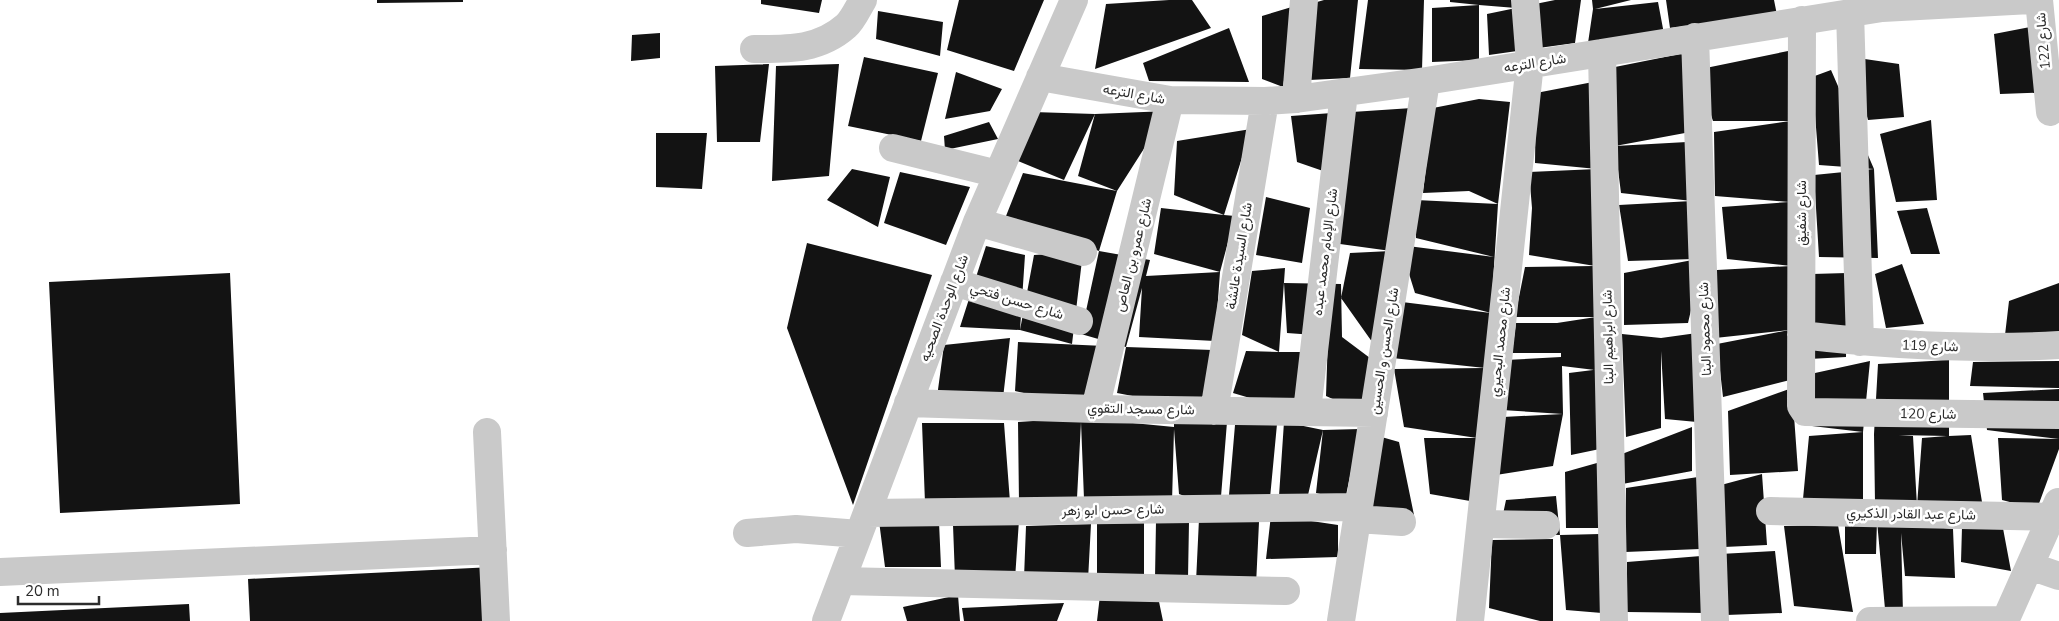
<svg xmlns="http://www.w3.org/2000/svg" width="2059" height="621" font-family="'Nunito Sans',Vazirmatn,sans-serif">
	<rect width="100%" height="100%" fill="#fff"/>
	<!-- building -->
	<path fill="#131313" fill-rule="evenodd" d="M377,0H463V2L377,3Z
		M761,0H822L819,13L761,4Z
		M959,0H1044L1014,71L947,50Z
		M1169,0H1192L1211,28L1095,69L1106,4Z
		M1324,0H1358L1350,78L1309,80L1317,2Z
		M1368,0H1424L1422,70L1359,69Z
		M1450,0H1515L1516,8L1555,0H1581L1575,43L1489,55L1487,14L1516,8L1479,5V60L1432,62V8L1479,5L1450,2Z
		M1592,0H1631L1595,9L1658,2L1664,34L1588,43L1593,9Z
		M1666,0H1774L1777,15L1670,28Z
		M1295,6L1283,87L1262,79V16Z
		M878,11L943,22L940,56L876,39Z
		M2051,23L2059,92L2000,94L1994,34Z
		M1229,28L1249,82L1149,81L1143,63Z
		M660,33V58L631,61L632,35Z
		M1793,50L1790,121H1713L1696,70Z
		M1685,53V133L1615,146V67Z
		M864,57L938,73L921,141L848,126Z
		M1851,57L1899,64L1904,117L1868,120Z
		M769,64L760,142H717L715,66Z
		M839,64L829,176L772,181L776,66Z
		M1831,70L1874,169L1819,165L1812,77Z
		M956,72L1002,89L990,111L945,119Z
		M1593,82L1597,169L1596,209V317L1595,370L1562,366L1563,414L1502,410L1505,360L1561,357V353H1512L1516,323H1557L1596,317H1515L1525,267L1595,266L1529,255L1532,208L1529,172L1597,169L1535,163L1536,93Z
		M1479,99L1510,102L1498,204L1491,313L1503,314L1485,368H1497L1477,438L1470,501L1430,494L1424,438H1477L1404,427L1394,369L1485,368L1383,357L1402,302L1491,313L1415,293L1400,245L1494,257L1416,238V200L1498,204L1469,191L1423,193L1433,108Z
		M1412,108L1400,197L1375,346L1341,298L1350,253L1391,251L1340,244L1352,112Z
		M1168,111L1117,191L1078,176L1095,114L1064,180L1018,161L1033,112L1095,114Z
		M1332,113L1326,172L1297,162L1291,116Z
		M1931,120L1937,200L1896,202L1880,134Z
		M1790,121L1789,202L1793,329L1790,380L1723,397L1717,344L1789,330L1715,338L1717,270L1791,266L1727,259L1722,207L1789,202L1715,196L1714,132Z
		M989,122L998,139L945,150L944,136Z
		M1251,129L1224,215L1235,216L1220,272L1154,254L1161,208L1224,215L1174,195L1177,141Z
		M656,133H707L702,189L656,187Z
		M1687,142L1692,201L1694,259L1628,261L1619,205L1692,201L1621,193L1615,146Z
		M852,169L890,177L878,227L827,200Z
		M1874,169L1878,258L1819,257L1814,175Z
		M900,172L970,187L946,245L884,223Z
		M1023,173L1117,191L1099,251L1006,216Z
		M1266,197L1310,208L1302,263L1256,255Z
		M1927,208L1940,254H1911L1897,211Z
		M807,243L932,275L853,505L787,328Z
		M986,246L1025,255L1020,330L960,327Z
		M1099,251L1150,260L1146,276L1220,272L1215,341L1139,337L1142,288L1126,347L1081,334Z
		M1083,252L1072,344L1020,330L1034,255Z
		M1703,258L1688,323L1624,325V273Z
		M1902,264L1924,324L1886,328L1875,274Z
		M1285,268L1279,352H1302L1297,412L1233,393L1246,351L1279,352L1242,335L1252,271Z
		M230,273L240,504L60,513L49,282Z
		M1847,273L1846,357L1809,359L1812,274Z
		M1284,283L1341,284L1342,337L1370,358L1364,413L1326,396L1328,336L1287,333Z
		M2059,283V335H2005L2009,301Z
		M1697,333V422L1665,419L1661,351V428L1626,437L1622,334L1661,338Z
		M1010,338L1003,398L937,397L944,345Z
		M1018,342L1104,346L1095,409L1015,391Z
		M1126,347L1213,350L1205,410L1117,393Z
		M1949,360V436L1971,435L1983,508L1875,503L1874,434L1878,364ZM1899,435L1947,436L1922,438L1917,506L1913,436Z
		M1870,361L1863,432V503L1803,499L1809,436L1863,432L1812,426L1815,373Z
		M2059,361V388L1970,386L1973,362Z
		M1617,367L1619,445L1571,455L1569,373Z
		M1792,388L1798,471L1730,475L1728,411Z
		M2059,389V439L1987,430L1983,393Z
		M1563,414L1553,466L1496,475L1503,417Z
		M1081,418L1174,427V420L1227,422L1220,509L1179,494L1174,429L1172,502L1125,496L1084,499L1081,422L1077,498L1019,503L1018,422Z
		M1284,422L1323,430L1360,429L1345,500L1316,493L1323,430L1305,508L1279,496Z
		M922,423H1004L1010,502L925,503Z
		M1277,424L1270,498L1229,495L1235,425Z
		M1692,427V471L1617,485L1622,454Z
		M1378,436L1399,442L1414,515L1359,507Z
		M1998,438L2059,439V449L2037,509L2002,500Z
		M1604,461V528H1566L1565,472Z
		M1762,474L1767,545L1724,547L1721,485Z
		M1698,477L1700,549L1625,552L1626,488Z
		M1556,496L1560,535L1499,533L1506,500Z
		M1271,515L1338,525V557L1266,559Z
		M1199,519L1259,522L1256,585L1196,582Z
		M1019,520L1015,579L955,578L953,525Z
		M1845,520L1877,521L1876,554H1845Z
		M879,521L939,522L941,567H885Z
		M1156,521L1189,522L1188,578H1155Z
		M1877,521L1953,529L1955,578L1905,576L1901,533L1903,614L1885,609Z
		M1097,522H1144V579H1097Z
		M2002,523L2011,571L1961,562L1962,527Z
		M1091,524L1088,580L1024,578L1026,526Z
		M1838,525L1853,612L1794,606L1784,526Z
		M1600,534L1614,614L1566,610L1560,535Z
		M1553,539V621H1540L1489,608L1492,540Z
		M1775,551L1782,613L1726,615L1720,554Z
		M1701,556L1706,613L1627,612V562Z
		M493,567L496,621H250L248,579Z
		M1157,592L1163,621H1097L1100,595Z
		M958,595L960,621H907L903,607Z
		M1064,603L1057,621H964L962,608Z
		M189,604L190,621H0V613Z"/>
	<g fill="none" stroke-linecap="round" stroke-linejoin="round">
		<!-- minor -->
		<path stroke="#c9c9c9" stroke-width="28" d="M2039,0L2050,112
			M1850,12L1860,342
			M1802,20L1801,406L1805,412L2059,415
			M1695,37L1715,621
			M754,49C788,49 819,50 846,26C853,20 858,8 863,0
			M1602,53L1614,621
			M1040,77L1170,100L1265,101L1296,99L1426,81L1882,8L2031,0
			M1296,99L1304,0
			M893,148L998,174
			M977,222L1083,252
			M954,282L1079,321
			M1801,335C1887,345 1972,350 2059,345
			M908,403L1095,409L1374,413
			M1095,409L1170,100
			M1214,411L1265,101
			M1307,411L1344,93
			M487,432L496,621
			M1770,511L2052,517
			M867,513L1359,507
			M1357,519L1402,522
			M1481,524L1546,525
			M747,533L796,529L859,534
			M2030,566L2059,576
			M0,572L493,550
			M841,581L1286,591
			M826,621L977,222L1074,0
			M1341,621L1426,81
			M1470,621L1530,63L1525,0
			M1870,621L2005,620
			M2005,621L2058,502"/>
	</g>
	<g text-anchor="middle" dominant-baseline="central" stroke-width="5" stroke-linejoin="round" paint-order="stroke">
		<!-- street labels -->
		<g font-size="14" fill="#2c2c2c" stroke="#fff">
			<text transform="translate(2043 41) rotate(-95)">شارع 122</text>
			<text transform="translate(1535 63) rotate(-9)">شارع الترعه</text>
			<text transform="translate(1134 94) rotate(10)">شارع الترعه</text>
			<text transform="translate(1801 213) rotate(-90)">شارع شفيق</text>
			<text transform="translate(1325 252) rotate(-83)">شارع الإمام محمد عبده</text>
			<text transform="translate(1133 255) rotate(-76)">شارع عمرو بن العاص</text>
			<text transform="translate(1239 256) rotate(-81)">شارع السيدة عائشة</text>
			<text transform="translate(1017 301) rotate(17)">شارع حسن فتحي</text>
			<text transform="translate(944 308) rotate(-69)">شارع الوحدة الصحيه</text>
			<text transform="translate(1705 329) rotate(-92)">شارع محمود البنا</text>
			<text transform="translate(1608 337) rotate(-91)">شارع ابراهيم البنا</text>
			<text transform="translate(1500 342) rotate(-84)">شارع محمد البحيري</text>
			<text transform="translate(1930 346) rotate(2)">شارع 119</text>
			<text transform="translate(1384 351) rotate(-81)">شارع الحسن و الحسين</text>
			<text transform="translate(1141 409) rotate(1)">شارع مسجد التقوي</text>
			<text transform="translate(1928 414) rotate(1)">شارع 120</text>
			<text transform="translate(1113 510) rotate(-1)">شارع حسن ابو زهر</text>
			<text transform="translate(1911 514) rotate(1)">شارع عبد القادر الذكيري</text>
		</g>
	</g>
	<!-- scale -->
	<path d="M18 596v8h81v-8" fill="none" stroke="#2c2c2c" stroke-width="2.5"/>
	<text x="25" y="596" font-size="15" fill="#2c2c2c" stroke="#ffffff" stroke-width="4" paint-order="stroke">20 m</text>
</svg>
